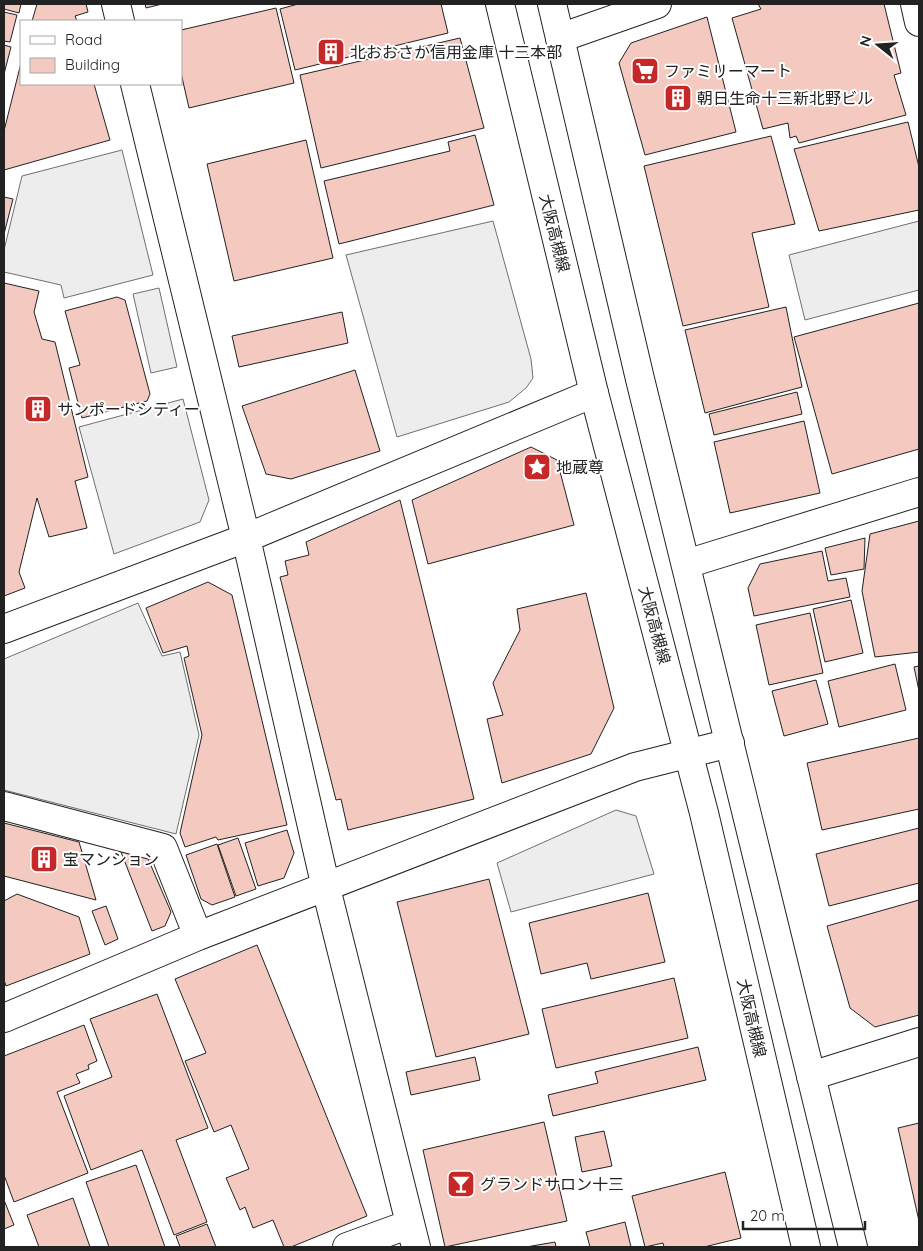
<svg xmlns="http://www.w3.org/2000/svg" width="923" height="1251" font-family="Quicksand,'Noto Sans JP',sans-serif">
	<rect width="100%" height="100%" fill="#fff"/>
	<!-- parking -->
	<path fill="#ededed" stroke="#6f6f6f" d="M122,150L153,275L64,298L61,285L4,272V250L22,176Z
		M493,221L531,359L533,378L526,388L509,402L397,437L346,255Z
		M919,221V290L805,320L789,255Z
		M159,288L177,367L151,373L133,294Z
		M183,399L209,500L200,522L114,554L79,427Z
		M138,603L162,656L180,652L199,735L176,834L4,790V659Z
		M616,810L636,816L654,874L511,912L497,863Z"/>
	<!-- building -->
	<path fill="#f3c9c0" stroke="#222" d="M4,4H21L19,13L4,9Z
		M37,4H86L88,12L75,16L77,21H32Z
		M145,4H162L146,8Z
		M298,4H441L448,33L295,70L280,9Z
		M758,4H884L901,73L894,75L906,115L799,143L796,136L790,138L788,123L763,129L732,18L761,9Z
		M276,8L294,83L189,108L181,73V30Z
		M4,12L17,15L10,42L4,41Z
		M707,17L736,132L645,155L619,63L631,43Z
		M460,38L484,128L321,168L300,75Z
		M4,45L11,47L4,74Z
		M21,63V84H94L110,140L4,170V131Z
		M908,122L919,167V210L819,231L794,149Z
		M475,135L494,205L339,244L324,181L450,151L448,142Z
		M771,136L795,224L752,233L769,307L683,326L644,166Z
		M306,140L333,258L234,281L207,164Z
		M4,197L13,199L4,234Z
		M4,283L39,291L34,312L42,339L55,342L88,477L75,481L87,528L49,537L37,498L19,572L25,588L4,596Z
		M117,297L125,300L150,394L147,401L82,418L69,368L80,365L65,311Z
		M919,303V449L832,474L794,337Z
		M786,307L802,387L705,413L685,330Z
		M342,312L348,343L239,367L232,336Z
		M355,370L380,451L291,479L266,474L242,406Z
		M797,392L802,414L714,435L709,414Z
		M804,421L820,493L730,513L714,442Z
		M531,447L557,460L574,525L428,564L412,500Z
		M400,500L474,799L348,830L341,799L336,800L280,577L288,575L285,561L309,555L306,542Z
		M919,521V652L875,657L862,591L870,534Z
		M865,538L864,569L831,575L825,548Z
		M822,551L828,581L846,578L850,597L754,616L748,588L760,564Z
		M208,582L232,595L287,825L218,840L216,837L185,847L180,833L202,735L184,658L189,656L187,646L163,653L146,608Z
		M586,593L614,708L591,754L502,783L487,719L503,715L493,683L520,630L517,609Z
		M851,600L863,653L825,662L813,609Z
		M810,613L823,673L769,685L756,625Z
		M895,664L906,710L839,727L828,681Z
		M919,666V691L914,667Z
		M816,680L828,724L784,736L772,691Z
		M919,738V809L822,830L807,763Z
		M4,823L79,842L96,900L4,876Z
		M919,828V883L829,906L816,854Z
		M287,830L294,853L284,878L258,886L245,843Z
		M238,838L256,889L236,896L218,845Z
		M217,844L235,897L212,905L201,899L186,855Z
		M119,847L146,854L171,912L165,926L152,931Z
		M489,879L529,1034L436,1057L397,902Z
		M648,893L665,962L591,979L587,963L541,974L529,923Z
		M17,894L79,917L90,954L6,986L4,980V901Z
		M919,900V1015L875,1027L850,1008L827,926Z
		M106,906L118,939L105,945L92,911Z
		M257,945L367,1216L291,1247H284L273,1220L253,1228L245,1207L240,1210L226,1178L249,1169L231,1125L214,1132L185,1061L206,1053L175,979Z
		M674,978L688,1038L556,1068L542,1009Z
		M157,994L208,1128L176,1140L207,1222L174,1235L142,1150L91,1170L64,1096L112,1077L90,1019Z
		M84,1025L97,1061L88,1065L89,1069L76,1074L80,1083L57,1092L88,1173L14,1202L4,1175V1056Z
		M698,1047L706,1080L553,1116L548,1095L598,1083L595,1072Z
		M475,1057L480,1080L411,1095L406,1072Z
		M544,1122L567,1221L445,1247L423,1150Z
		M919,1123V1221L898,1128Z
		M604,1131L612,1166L582,1172L575,1137Z
		M136,1165L165,1247H109L86,1182Z
		M725,1172L741,1238L704,1247H664L663,1243L645,1247L632,1196Z
		M73,1198L90,1247H39L27,1215Z
		M4,1200L14,1225L4,1229Z
		M625,1222L631,1247H590L586,1232Z
		M207,1224L216,1247H180L176,1236Z
		M555,1242L556,1247H526Z"/>
	<g fill="none" stroke-linecap="round" stroke-linejoin="round">
		<defs>
			<path id="minor" d="M116,4L120,21
				M915,4L919,22
				M560,38L657,4
				M135,84L246,538L326,888L416,1247
				M686,564L919,492
				M4,629L246,538L594,393
				M4,806L163,848L198,936
				M4,1018L198,936L635,767L730,743
				M811,1076L919,1042
				M347,1247L410,1224"/>
			<path id="major" d="M500,4L594,393L704,813L806,1247
				M552,4L640,379L853,1247"/>
		</defs>
		<!-- minor casing -->
		<use href="#minor" stroke="#222" stroke-width="30"/>
		<!-- major casing -->
		<use href="#major" stroke="#222" stroke-width="30"/>
		<!-- minor -->
		<use href="#minor" stroke="#fff" stroke-width="28"/>
		<!-- major -->
		<use href="#major" stroke="#fff" stroke-width="28"/>
	</g>
	<!-- icons -->
	<defs>
		<symbol id="building-square" viewBox="-11 -11 22 22"><rect x="-9" y="-9" width="18" height="18" rx="4" fill="#c62828" stroke="#fff"/><path d="M-4-6H4V6H1V3H-1V6H-4ZM-2.5-4.3h1.7v1.8h-1.7ZM.8-4.3h1.7v1.8H.8ZM-2.5-1h1.7V.8h-1.7ZM.8-1h1.7V.8H.8Z" fill="#fff"/></symbol>
		<symbol id="supermarket-square" viewBox="-11 -11 22 22"><rect x="-9" y="-9" width="18" height="18" rx="4" fill="#c62828" stroke="#fff"/><path d="M-6-5.5h2.5l.6 2H6L4.5 2H-2.5L-4.4-4H-6ZM-1.5 3.2a1.3 1.3 0 1 0 .1 0ZM3 3.2a1.3 1.3 0 1 0 .1 0Z" fill="#fff"/></symbol>
		<symbol id="sight-square" viewBox="-11 -11 22 22"><rect x="-9" y="-9" width="18" height="18" rx="4" fill="#c62828" stroke="#fff"/><path d="M0-6L1.8-2.2L6-1.7L2.9 1.2L3.7 5.4L0 3.3L-3.7 5.4L-2.9 1.2L-6-1.7L-1.8-2.2Z" fill="#fff"/></symbol>
		<symbol id="bar-square" viewBox="-11 -11 22 22"><rect x="-9" y="-9" width="18" height="18" rx="4" fill="#c62828" stroke="#fff"/><path d="M-6-5H6L.8 .8V4.5H3.5V6h-7V4.5H-.8V.8Z" fill="#fff"/></symbol>
	</defs>
	<g fill-rule="evenodd">
		<use href="#building-square" x="315" y="36" width="32" height="32"/>
		<use href="#supermarket-square" x="629" y="55" width="32" height="32"/>
		<use href="#building-square" x="662" y="82" width="32" height="32"/>
		<use href="#building-square" x="22" y="393" width="32" height="32"/>
		<use href="#sight-square" x="521" y="451" width="32" height="32"/>
		<use href="#building-square" x="28" y="843" width="32" height="32"/>
		<use href="#bar-square" x="445" y="1168" width="32" height="32"/>
	</g>
	<g text-anchor="middle" dominant-baseline="central" stroke-width="4" stroke-linejoin="round" paint-order="stroke">
		<!-- poi labels -->
		<g font-size="16" fill="#222" stroke="#fff" text-anchor="start">
			<text x="350" y="52">北おおさか信用金庫 十三本部</text>
			<text x="664" y="71">ファミリーマート</text>
			<text x="697" y="98">朝日生命十三新北野ビル</text>
			<text x="57" y="409">サンポードシティー</text>
			<text x="556" y="467">地蔵尊</text>
			<text x="63" y="859">宝マンション</text>
			<text x="480" y="1184">グランドサロン十三</text>
		</g>
		<!-- street labels -->
		<g font-size="16" fill="#222" stroke="#fff">
			<text transform="translate(555 233) rotate(76)">大阪高槻線</text>
			<text transform="translate(655 625) rotate(75)">大阪高槻線</text>
			<text transform="translate(752 1018) rotate(77)">大阪高槻線</text>
		</g>
	</g>
	<!-- border -->
	<rect width="923" height="1251" fill="none" stroke="#222222" stroke-width="10"/>
	<!-- legend -->
	<rect x="20" y="20" width="162" height="65" fill="#ffffff" stroke="#a7a7a7"/>
	<rect x="30" y="36" width="25" height="8" fill="#ffffff" stroke="#a7a7a7"/>
	<text x="65" y="45" font-size="15" fill="#222222">Road</text>
	<rect x="30" y="58" width="25" height="15" fill="#f3c9c0" stroke="#a7a7a7"/>
	<text x="65" y="70" font-size="15" fill="#222222">Building</text>
	<!-- north arrow -->
	<g transform="translate(878 45) rotate(287)" stroke="#ffffff" stroke-width="4" paint-order="stroke">
	<path d="M0-4L9 19L0 12L-9 19Z" fill="#222222"/>
	<text y="-8" font-size="14" font-weight="bold" text-anchor="middle" fill="#222222">N</text>
	</g>
	<!-- scale -->
	<path d="M743 1221v8h122v-8" fill="none" stroke="#222222" stroke-width="2.5"/>
	<text x="750" y="1221" font-size="15" fill="#222222" stroke="#ffffff" stroke-width="4" paint-order="stroke">20 m</text>
</svg>
